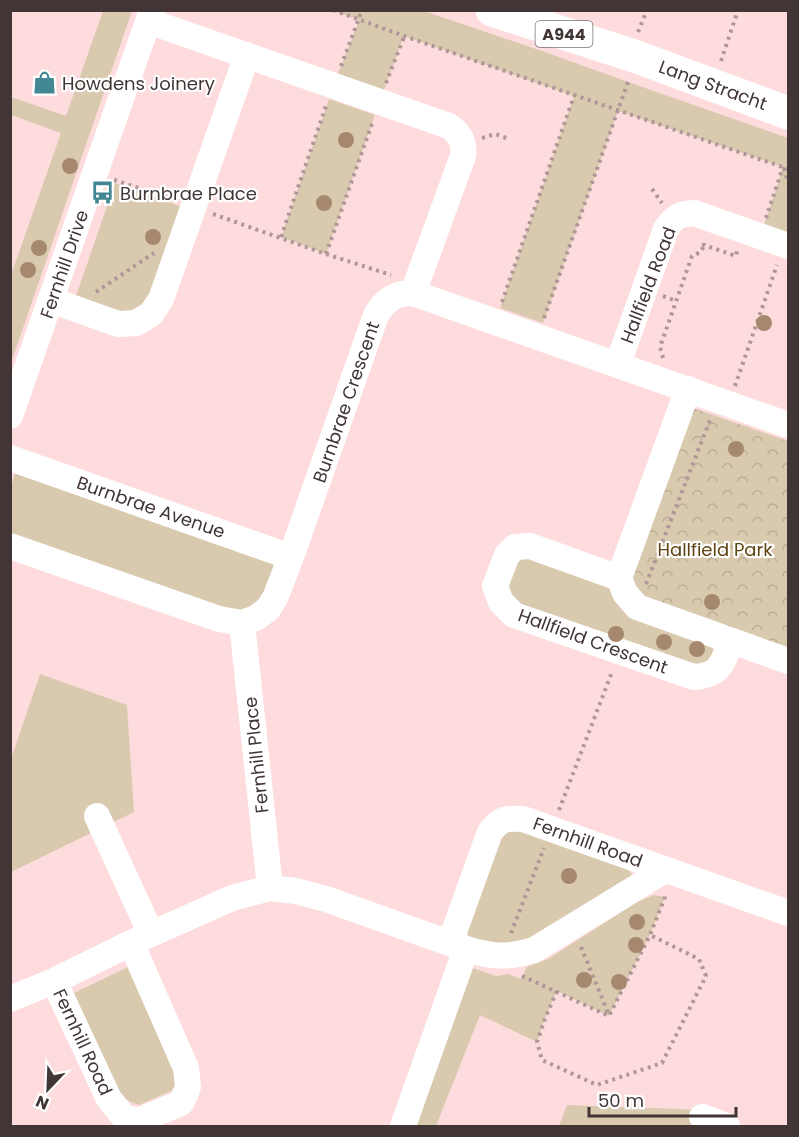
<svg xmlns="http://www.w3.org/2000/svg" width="799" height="1137" font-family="Poppins,sans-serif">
	<defs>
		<pattern id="forest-crowns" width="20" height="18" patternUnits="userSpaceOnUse" patternTransform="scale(1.5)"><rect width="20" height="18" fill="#d9c9ae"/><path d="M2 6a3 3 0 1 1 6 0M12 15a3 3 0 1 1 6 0" fill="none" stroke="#bbad96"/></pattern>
	</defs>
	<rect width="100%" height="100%" fill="#fedcdd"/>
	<!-- grass -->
	<path fill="#d9c9ae" d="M103,11H132L11,363V275L61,133L11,115V97L66,116Z
		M333,11H424L545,52L628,82L788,138V238L763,228L783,167L618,111L543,323L500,308L574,96L404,36L382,95L336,79L359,20Z
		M329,99L375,115L326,254L281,237Z
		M115,183L185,208L145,308L121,315L75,299Z
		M16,469L266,557L278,568L263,603L236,614L11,537V487Z
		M533,558L608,584L705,641L715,651L710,666L694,670L517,608L507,597L508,570L518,560Z
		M40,674L127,705L134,812L11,872V759Z
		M513,830L525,831L624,866L632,874L628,882L531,942L494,948L469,938L466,929L503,834Z
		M654,895L665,897L650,935L609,1016L557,991L546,1016L537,1042L480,1015L436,1126H412L465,971L473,968L496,976L509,974L521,979L527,967L548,959L637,902Z
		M130,966L178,1082L171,1091L139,1105L128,1101L118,1090L68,996Z
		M567,1105L707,1110L703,1126H559Z"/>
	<!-- forest -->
	<path fill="url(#forest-crowns)" d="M690,407L788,441V651L640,599L629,576Z"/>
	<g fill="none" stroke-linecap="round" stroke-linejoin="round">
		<!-- path -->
		<path stroke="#af9697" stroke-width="4" stroke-dasharray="3 4.5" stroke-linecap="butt" d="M333,10L404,36L788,169
			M638,32L647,10
			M721,61L738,10
			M341,66L362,10
			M386,83L404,37
			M482,138L495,134L509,139
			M784,168L788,182
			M114,180L175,200
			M652,189L662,203
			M213,214L326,254L391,275
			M766,218L783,167
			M281,237L326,106
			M704,243V245L736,256L737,251
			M326,254L373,121
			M96,292L154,253
			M663,296L677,301
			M502,302L574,96
			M544,318L629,79
			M663,358L660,347L692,256L701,252L704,245
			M735,386L777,265
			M646,584L710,420
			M559,810L612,672
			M511,933L544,848
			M581,947L609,1015
			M522,976L609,1016L650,935L665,897V894
			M557,991L546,1016L537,1042L542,1060L597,1085L662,1063L706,976L699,959L650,935"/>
		<!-- minor -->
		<path stroke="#fff" stroke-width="26" d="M413,293L788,425
			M51,300L118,324L136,323L151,314L161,299L247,55
			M618,364L666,229C675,216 679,214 694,213L788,246
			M688,389L619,578L625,593L637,607L788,661
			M10,416L152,10
			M10,458L291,557
			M10,546L219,619L242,623L256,618L268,609L275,598L291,557L376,315C385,300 395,293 413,293L463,156C465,142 460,134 449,126L148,21
			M619,578L530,546L515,547L507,555L495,586L501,602L514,615L694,677C721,675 722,664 731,641
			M242,623L270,888
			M97,816L151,934
			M450,943L490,832C501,818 506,818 523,819L788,913
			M54,981L109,1099L123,1116L132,1120H140L181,1103L185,1095L188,1087L186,1068L131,943
			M10,999L54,981L131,943L232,898L270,888L296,891L326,899L466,949C492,957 508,958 534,950L665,870
			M702,1117L727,1126
			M403,1126L466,949"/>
		<!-- major -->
		<path stroke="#fff" stroke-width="33" d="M492,10L637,57L788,113"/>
	</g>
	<!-- trees -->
	<g fill="#a5886d">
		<circle cx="346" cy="140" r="8"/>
		<circle cx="70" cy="166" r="8"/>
		<circle cx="324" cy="203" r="8"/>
		<circle cx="153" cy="237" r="8"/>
		<circle cx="39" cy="248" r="8"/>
		<circle cx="28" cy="270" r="8"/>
		<circle cx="764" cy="323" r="8"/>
		<circle cx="736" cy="449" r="8"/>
		<circle cx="712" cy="602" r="8"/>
		<circle cx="616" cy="634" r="8"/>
		<circle cx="664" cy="642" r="8"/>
		<circle cx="697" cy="649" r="8"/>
		<circle cx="569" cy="876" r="8"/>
		<circle cx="637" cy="922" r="8"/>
		<circle cx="636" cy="945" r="8"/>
		<circle cx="584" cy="980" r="8"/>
		<circle cx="619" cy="982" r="8"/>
	</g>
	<!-- icons -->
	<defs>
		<symbol id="shop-bare" viewBox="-9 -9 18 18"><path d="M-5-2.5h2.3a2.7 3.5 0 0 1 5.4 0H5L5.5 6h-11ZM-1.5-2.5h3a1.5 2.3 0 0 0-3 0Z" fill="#438795" stroke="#fff" stroke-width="2.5" paint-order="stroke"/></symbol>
		<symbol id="bus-bare" viewBox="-9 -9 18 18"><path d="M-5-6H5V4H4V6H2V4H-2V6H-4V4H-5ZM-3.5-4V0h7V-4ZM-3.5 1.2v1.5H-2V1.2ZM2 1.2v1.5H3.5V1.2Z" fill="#438795" stroke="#fff" stroke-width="2.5" paint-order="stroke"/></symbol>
	</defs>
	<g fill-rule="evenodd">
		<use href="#shop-bare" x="28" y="66" width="33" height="33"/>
		<use href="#bus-bare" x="86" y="176" width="33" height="33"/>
	</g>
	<g text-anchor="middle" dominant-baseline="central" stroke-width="4.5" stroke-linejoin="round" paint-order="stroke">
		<!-- shield labels -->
		<rect fill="#fff" stroke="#7b7272" stroke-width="1.5" x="535.5" y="21" width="57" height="26" rx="4.5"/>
		<g font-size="16" font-weight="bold" fill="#423535">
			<text x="564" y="34">A944</text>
		</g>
		<!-- poi labels -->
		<g font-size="18" fill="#423535" stroke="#fff" text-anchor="start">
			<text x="62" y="83">Howdens Joinery</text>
			<text x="120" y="193">Burnbrae Place</text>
		</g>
		<!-- street labels -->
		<g font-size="18" fill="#423535" stroke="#fff">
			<text transform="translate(713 85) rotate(20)">Lang Stracht</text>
			<text transform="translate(64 264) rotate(-71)">Fernhill Drive</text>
			<text transform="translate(648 285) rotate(-69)">Hallfield Road</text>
			<text transform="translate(346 402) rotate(-71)">Burnbrae Crescent</text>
			<text transform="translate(151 507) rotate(19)">Burnbrae Avenue</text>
			<text transform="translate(593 641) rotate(20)">Hallfield Crescent</text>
			<text transform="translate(256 755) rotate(-96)">Fernhill Place</text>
			<text transform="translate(588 842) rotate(20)">Fernhill Road</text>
			<text transform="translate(83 1042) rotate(65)">Fernhill Road</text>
		</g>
		<!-- park labels -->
		<g font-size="18" fill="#5d4411" stroke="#fff">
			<text x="715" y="549">Hallfield Park</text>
		</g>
	</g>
	<!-- border -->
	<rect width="799" height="1137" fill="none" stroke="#423535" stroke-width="24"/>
	<!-- north arrow -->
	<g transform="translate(48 1089) rotate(203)" stroke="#ffffff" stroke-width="4.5" paint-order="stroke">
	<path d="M0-4.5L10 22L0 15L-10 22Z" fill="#423535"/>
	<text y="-9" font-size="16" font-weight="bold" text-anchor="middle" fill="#423535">N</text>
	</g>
	<!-- scale -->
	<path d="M589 1107v9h147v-9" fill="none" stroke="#423535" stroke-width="3"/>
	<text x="598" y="1107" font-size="18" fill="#423535" stroke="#ffffff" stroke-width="4.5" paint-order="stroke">50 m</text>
</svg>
